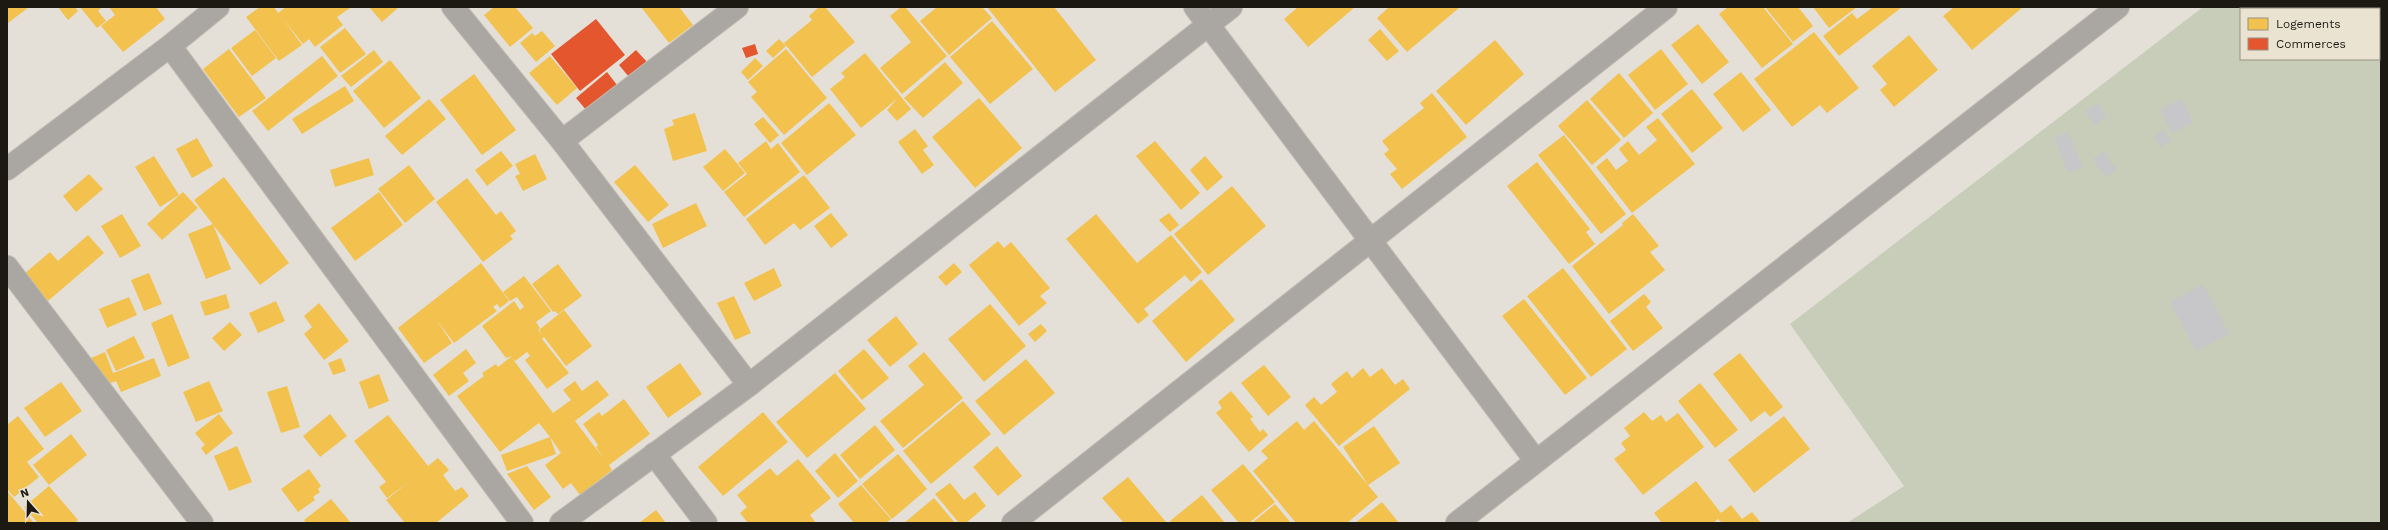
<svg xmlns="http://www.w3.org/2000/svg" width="2388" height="530" font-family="'Work Sans',sans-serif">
	<rect width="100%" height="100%" fill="#e4e0d7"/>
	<!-- green -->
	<path fill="#c8cdba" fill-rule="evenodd" d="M2203,7H2381V523H1847L1904,486L1790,324ZM2241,9H2379V59H2241Z"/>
	<!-- homes -->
	<path fill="#f2c14e" d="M7,7H29L8,23Z
		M58,7H75L78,11L68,20Z
		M80,7H102L98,11L106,21L97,28Z
		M109,7H156L165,19L123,52L101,26L115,15Z
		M260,7H274L278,13L286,7L350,8L337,17L343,25L315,47L309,39L303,44L283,19L302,45L279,61L246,17Z
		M369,7H399L382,22Z
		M494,7H515L533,28L510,47L484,15Z
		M641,7H679L693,25L669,43Z
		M819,7H825L855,42L812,77L784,43L812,20L809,16Z
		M901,7H905L947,56L902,94L880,68L911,42L890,16Z
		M937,7H982L992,18L949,55L920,21Z
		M987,7H1054L1096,60L1055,92Z
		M1298,7H1355L1308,47L1284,19Z
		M1389,7H1460L1407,52L1377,18Z
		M1728,7H1763L1793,44L1762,68L1719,14Z
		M1765,7H1798L1813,26L1793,42Z
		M1813,7H1857L1829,28Z
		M1873,7H1902L1839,56L1823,36L1852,13L1857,19Z
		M1954,7H2023L1972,50L1943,16Z
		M992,21L1033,69L990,104L950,57Z
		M1698,24L1729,62L1702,84L1671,45Z
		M345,28L366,54L340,73L320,47Z
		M1380,29L1399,51L1387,61L1368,40Z
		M255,30L276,58L252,76L231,48Z
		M542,31L555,46L536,62L520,43L532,33L535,36Z
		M1814,32L1859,88L1827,113L1820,105L1792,127L1754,79Z
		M1909,35L1938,70L1894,107L1880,90L1887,84L1872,66Z
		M779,39L786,46L773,58L766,51Z
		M1495,40L1524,74L1466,125L1436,91Z
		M229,49L266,98L239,117L203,69Z
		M786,49L827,98L784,135L751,97L757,92L748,82Z
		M1661,49L1688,84L1655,110L1628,75Z
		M374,50L383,62L351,87L341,76Z
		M865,53L911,109L897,121L887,110L897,99L861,128L830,89L845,77L841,73Z
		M322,56L338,76L268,131L252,111Z
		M550,56L577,88L557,105L529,73Z
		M755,58L763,66L748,80L741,72Z
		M390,60L421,98L384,128L353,91Z
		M945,62L963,83L923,118L904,98Z
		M1741,72L1771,110L1743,132L1713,94Z
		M1619,73L1653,113L1624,138L1590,99Z
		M474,74L516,130L482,155L440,100Z
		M345,86L354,101L302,134L292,119Z
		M1692,89L1723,128L1692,153L1661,114Z
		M1432,93L1467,137L1402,189L1390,174L1397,169L1384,154L1389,150L1382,141L1424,108L1420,103Z
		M979,98L1022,148L975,188L932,137Z
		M429,99L446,119L402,155L385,136Z
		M1587,100L1621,140L1592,165L1558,126Z
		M829,103L856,135L807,175L781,143Z
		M695,113L707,151L673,161L664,129L674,125L672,120Z
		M763,117L779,135L770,143L754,124Z
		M1658,118L1695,164L1632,213L1596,167L1607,158L1616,170L1628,161L1619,149L1628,141L1639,155L1657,140L1646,127Z
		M915,129L928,146L923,150L934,165L922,174L898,142Z
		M1564,135L1626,214L1601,234L1538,155Z
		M197,138L213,166L192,178L176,149Z
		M766,141L771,149L778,143L800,172L744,217L724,192L747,174L738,163Z
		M1155,141L1200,193L1181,210L1136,156Z
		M725,149L745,173L723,191L703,167Z
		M501,151L513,166L487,186L475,170Z
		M535,154L547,179L523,191L515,176L520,174L515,164Z
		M154,156L179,195L160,207L135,167Z
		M1205,156L1223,177L1207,191L1190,170Z
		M369,158L374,175L335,187L330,170Z
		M1537,162L1590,229L1586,232L1595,244L1569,264L1507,186Z
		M409,165L435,199L405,223L378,189Z
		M635,165L669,205L648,222L614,182Z
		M89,174L103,189L76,212L63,196Z
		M804,175L830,208L800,230L794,223L765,245L746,219Z
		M224,177L289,263L260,285L194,200Z
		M467,178L496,215L501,211L516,231L510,236L513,239L483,262L436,202Z
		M1232,186L1266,226L1208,275L1174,234Z
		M183,192L198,208L162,240L147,224Z
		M379,192L403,225L355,261L331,228Z
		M696,203L707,226L663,248L652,224Z
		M831,213L848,235L831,248L814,226Z
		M1169,213L1179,225L1170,232L1159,220Z
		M122,214L141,246L120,258L101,226Z
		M1096,214L1137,263L1171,235L1202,272L1191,282L1185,275L1144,309L1149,315L1138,324L1066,239Z
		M1633,214L1659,246L1650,252L1665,270L1609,314L1572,266L1623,225L1622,223Z
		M213,224L231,269L206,279L188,234Z
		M88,235L104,253L48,301L24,274L50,252L58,261Z
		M998,241L1004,248L1011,242L1050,288L1040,296L1047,303L1019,326L969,265Z
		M481,263L509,301L500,308L497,304L493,307L497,311L454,343L436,319L452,343L424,363L398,328Z
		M954,263L962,272L946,286L938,277Z
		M558,264L582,296L558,314L555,311L553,312L532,284Z
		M774,268L782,286L754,301L744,283Z
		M1563,268L1627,349L1591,377L1527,296Z
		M149,273L162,304L144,311L131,280Z
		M524,276L551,311L536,322L540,328L538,330L543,336L539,330L564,310L592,346L566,366L544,337L542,339L569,373L547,389L525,360L530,356L527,352L515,361L512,358L553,413L571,400L563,390L575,381L582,391L597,380L609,395L575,421L604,459L596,447L598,445L583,424L599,412L602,416L624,399L650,434L609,465L612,470L580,495L571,483L563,489L545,465L561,453L550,437L556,454L507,471L501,455L550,437L539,423L500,452L457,396L484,376L482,373L496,364L498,367L512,356L506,358L482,326L514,301L520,310L524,307L517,297L510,301L503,292Z
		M1201,279L1235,320L1186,362L1152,321Z
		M226,294L230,308L205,316L200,302Z
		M1644,294L1651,302L1646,307L1663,328L1633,351L1610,321Z
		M734,296L751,333L735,340L717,303Z
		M129,297L137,315L107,328L99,309Z
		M1524,299L1587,378L1565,395L1502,316Z
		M276,301L285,321L258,333L249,313Z
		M319,303L349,341L324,360L304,334L312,327L304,316Z
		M990,304L1026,346L984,382L948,339Z
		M172,314L190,358L168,367L151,323Z
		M896,316L918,344L890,367L867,340Z
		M230,322L242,335L224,351L212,338Z
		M1041,324L1047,331L1035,342L1028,334Z
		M134,336L145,358L116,371L106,350Z
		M466,349L476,363L463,373L469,381L449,396L433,375Z
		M864,349L889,378L862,400L838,371Z
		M105,352L113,373L154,358L161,376L121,392L116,381L103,386L91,358Z
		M924,352L963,398L903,448L880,421L924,385L908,366Z
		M1740,353L1783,407L1770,417L1765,411L1751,422L1713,374Z
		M341,358L346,371L333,375L328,363Z
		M1026,359L1055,393L1004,435L975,401Z
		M680,363L702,394L668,418L646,387Z
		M1264,365L1291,397L1268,416L1241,383Z
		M1363,368L1370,377L1382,368L1395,385L1403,379L1410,389L1339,446L1305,405L1314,397L1321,405L1337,392L1331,384L1338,378L1347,371L1352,378Z
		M835,373L866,409L807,458L776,422Z
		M379,374L389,401L369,409L359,382Z
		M209,381L223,411L196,422L183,392Z
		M61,382L82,411L45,437L24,408Z
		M1700,383L1738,430L1715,448L1678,401Z
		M287,386L300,427L281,433L267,392Z
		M1231,391L1253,417L1250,419L1260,432L1263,429L1268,435L1249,452L1216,413L1222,408L1218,402Z
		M963,401L991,434L931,484L903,451Z
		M763,412L788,442L723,496L698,467Z
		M1644,412L1652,421L1661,415L1666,422L1678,413L1704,447L1643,495L1614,459L1626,450L1621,443L1630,436L1624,428Z
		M219,414L233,433L206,455L201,448L205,445L195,433Z
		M330,414L347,436L320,457L303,436Z
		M388,415L428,466L438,458L449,470L443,475L455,491L462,487L469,496L436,523H405L386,500L410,481L387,498L379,487L386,482L354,441Z
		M18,416L44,449L27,462L39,477L14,497L7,489V425Z
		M1784,416L1810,449L1754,493L1728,460Z
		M1297,421L1304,430L1314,421L1378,497L1347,523H1296L1253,471L1268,458L1261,451Z
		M875,425L895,450L860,479L840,455Z
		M1374,426L1400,463L1368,485L1343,447Z
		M71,434L87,455L49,485L33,465Z
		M237,446L252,482L229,491L214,456Z
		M997,446L1022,476L998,496L973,467Z
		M835,453L858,481L838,498L815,471Z
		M898,454L927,489L892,519L862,484Z
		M798,459L831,498L810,515L816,523H748L740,513L747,507L737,495L770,468L777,476Z
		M1243,464L1275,502L1249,523H1239L1211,490Z
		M527,466L551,497L534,510L507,474Z
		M309,469L321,486L318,489L320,492L313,497L315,500L298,512L281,489Z
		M1128,477L1167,523H1124L1102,498Z
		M1696,481L1721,513L1731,505L1742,519L1752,512L1761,523H1722L1718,519L1713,523H1662L1654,513Z
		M950,483L964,500L975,492L986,506L966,523H959L935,494Z
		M861,485L891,519L886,523H854L838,504Z
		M49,486L78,520L75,523H38L24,507Z
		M7,491L34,523H7Z
		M1202,495L1225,523H1172L1170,521Z
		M934,498L955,523H904Z
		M331,499L351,523H306L304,520Z
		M1382,502L1399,523H1355Z
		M1275,504L1291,523H1252Z
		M656,510L666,523H639Z"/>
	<!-- shops -->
	<path fill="#e4572e" d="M596,19L625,55L580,91L551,54Z
		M755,44L758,54L746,58L742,48Z
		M636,50L647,62L629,77L619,65Z
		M607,72L617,85L587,111L576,98Z"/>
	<!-- building -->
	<path fill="#c7c6c8" d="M2181,99L2193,122L2172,133L2160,110Z
		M2098,103L2106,117L2094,125L2085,111Z
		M2163,129L2171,140L2161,147L2154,137Z
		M2068,132L2083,167L2068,173L2054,138Z
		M2103,151L2116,169L2106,177L2093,159Z
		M2203,284L2229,334L2196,351L2170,302Z"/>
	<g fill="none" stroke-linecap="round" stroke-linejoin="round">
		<defs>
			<path id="minor" d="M453,7L562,141L749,385
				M1195,7L1536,461
				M170,46L522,523
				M562,141L737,7
				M7,169L170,46L218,7
				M7,267L202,523
				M654,454L706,523
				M561,523L749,385L1231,7
				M1013,523L1666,7
				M1457,523L2118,7"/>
		</defs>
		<!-- minor casing -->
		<use href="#minor" stroke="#bfbbb4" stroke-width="24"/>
		<!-- minor -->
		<use href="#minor" stroke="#aaa6a1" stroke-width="22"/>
	</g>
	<!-- border -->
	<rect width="2388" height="530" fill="none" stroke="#1b1912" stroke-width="16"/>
	<!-- legend -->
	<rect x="2240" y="8" width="140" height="52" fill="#eae3d1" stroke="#979285"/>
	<rect x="2248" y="18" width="20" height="12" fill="#f2c14e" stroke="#979285"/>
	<text x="2276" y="28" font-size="12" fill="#1b1912">Logements</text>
	<rect x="2248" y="38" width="20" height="12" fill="#e4572e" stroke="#979285"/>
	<text x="2276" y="48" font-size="12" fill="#1b1912">Commerces</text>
	<!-- north arrow -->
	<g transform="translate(28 502) rotate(340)" stroke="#eae3d1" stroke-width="3" paint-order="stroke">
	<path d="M0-3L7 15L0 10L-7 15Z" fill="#1b1912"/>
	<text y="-6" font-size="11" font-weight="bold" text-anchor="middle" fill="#1b1912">N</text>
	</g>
</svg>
